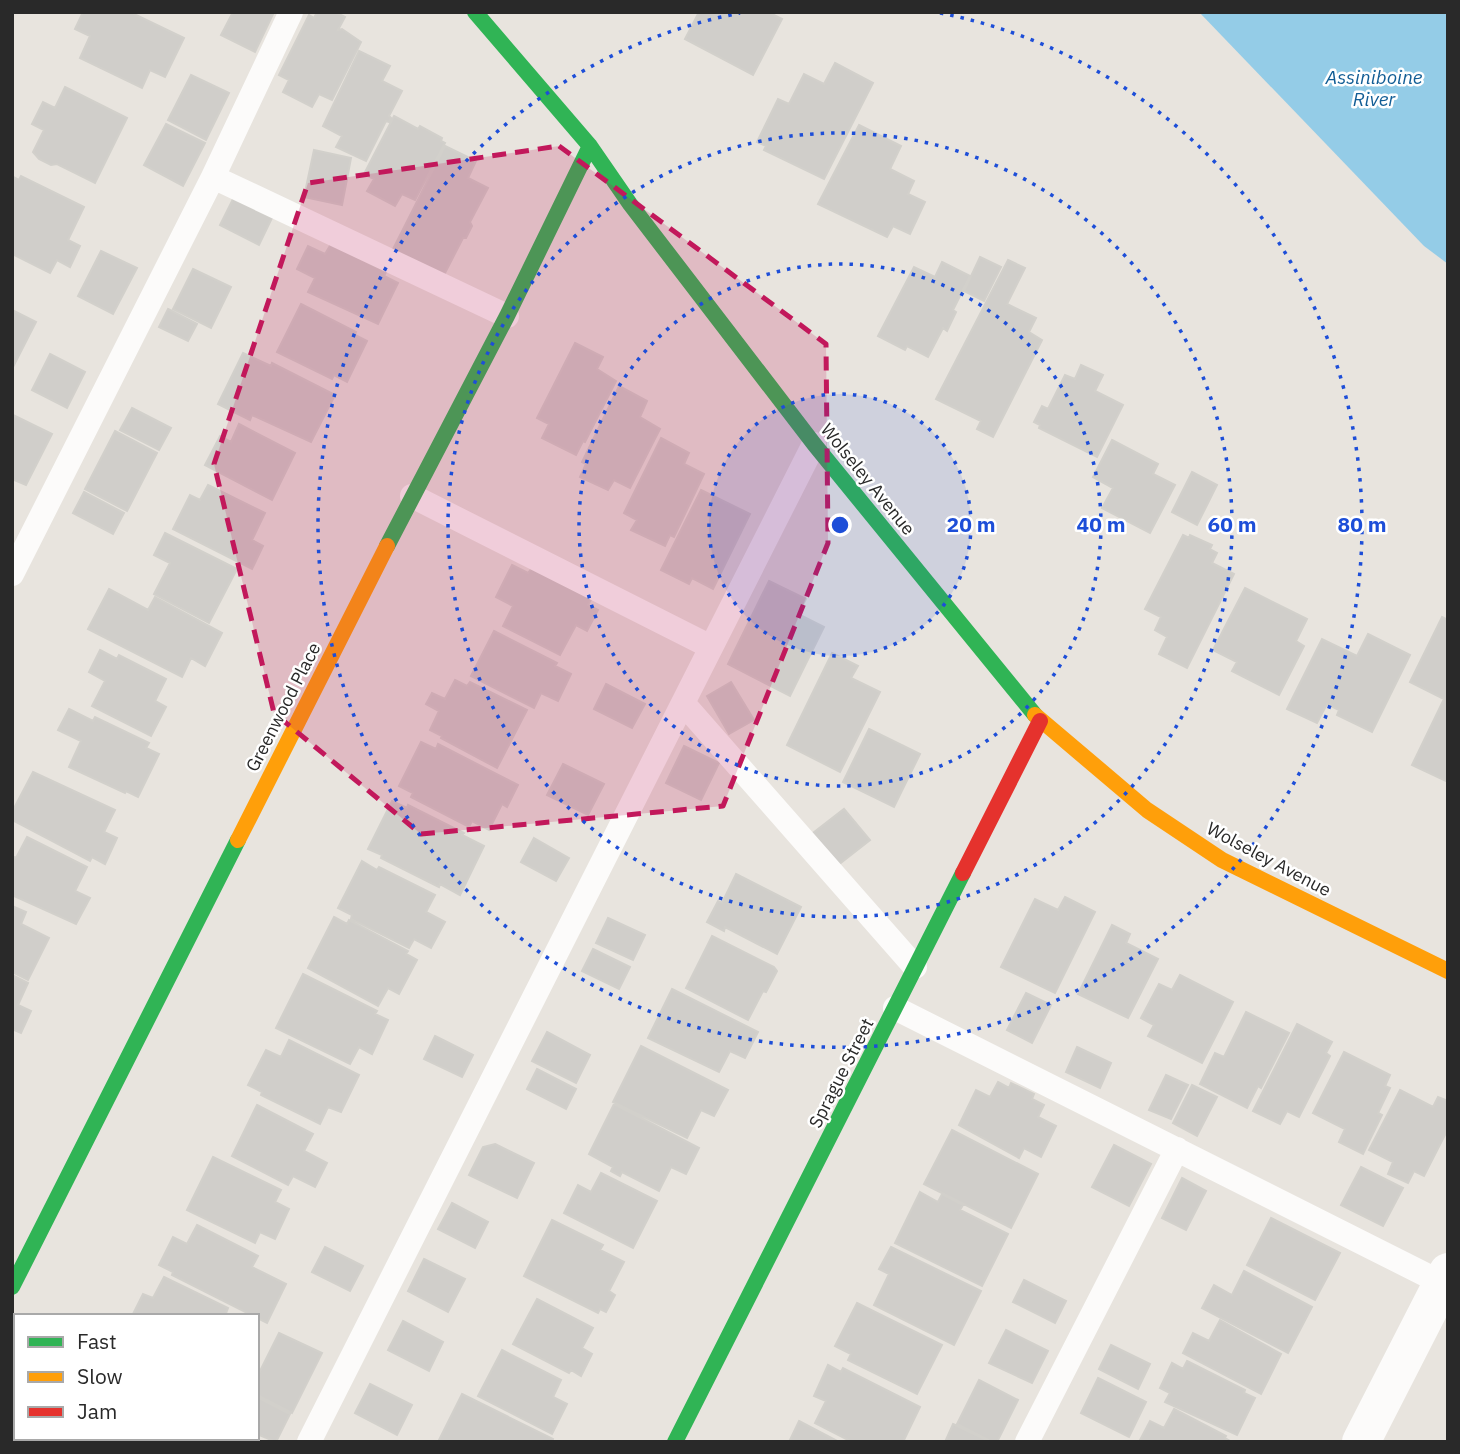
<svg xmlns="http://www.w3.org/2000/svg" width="1460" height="1454" font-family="'IBM Plex Sans',sans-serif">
	<rect width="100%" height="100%" fill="#e8e4de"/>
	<!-- water -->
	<path fill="#94cce7" d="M1199,12H1448V264L1424,246Z"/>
	<!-- building -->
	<path fill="#d0ceca" stroke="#d2d0cb" stroke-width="2" d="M83,12H130L184,38L165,77L150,70L142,88L80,58L90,36L75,29Z
		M233,12H274L255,52L221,35Z
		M317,12H335L345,17L338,30L342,29L361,42L332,100L319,94L312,107L283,92L289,80L279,75L309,15L314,18Z
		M699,12H768L782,19L753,75L685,39Z
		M359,51L390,66L382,81L402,91L389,116L391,118L389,122L386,121L366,161L336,147L342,136L323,126Z
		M835,63L873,83L824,179L764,150L766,146L757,142L778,99L789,104L804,74L824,84Z
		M191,75L229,93L206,140L168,120Z
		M65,87L127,118L95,183L57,164L51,165L39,159L33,152L44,130L32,124L43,102L55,108Z
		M394,116L418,129L420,126L442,138L441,141L445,143L415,200L402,194L395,206L367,191L374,179L364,174Z
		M166,124L205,143L183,186L144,165Z
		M859,125L901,146L890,169L914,181L908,194L925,202L910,234L893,226L887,237L818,204Z
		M445,146L476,161L468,178L488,188L470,222L472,226L466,238H463L443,277L392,251Z
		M314,150L351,158L342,205L304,197Z
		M12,176L19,180L21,176L84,207L68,240L80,246L70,267L57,260L50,273L12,254Z
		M233,199L272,218L259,245L220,225Z
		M331,244L386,272L384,276L398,283L378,324L308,292L315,278L297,269L308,246L325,254Z
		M101,251L137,268L113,314L78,296Z
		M980,257L1001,267L984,301L964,291Z
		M1008,260L1025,268L1007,304L1036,318L1029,332L1042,340L993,437L977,429L981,421L936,399Z
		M942,262L970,276L953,310L956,312L947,331L943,328L928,357L907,346L905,350L878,336L914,267L935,277Z
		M193,269L231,287L211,328L173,309Z
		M301,304L356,332L355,335L367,341L347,382L334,375L332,379L277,352Z
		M168,309L197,324L188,341L159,327Z
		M12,310L36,322L12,369Z
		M575,343L603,357L597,369L616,381L585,442L583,441L576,455L542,438L549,424L537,418Z
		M243,353L271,366L272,363L335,395L311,442L252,415L250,420L218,404Z
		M50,354L85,372L67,408L32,390Z
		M1081,365L1103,375L1095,391L1123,405L1097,457L1039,428L1040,425L1034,422L1042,406L1048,409L1065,375L1075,379Z
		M619,386L647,401L640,417L660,429L630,488L614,480L608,490L580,477L586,464L582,462Z
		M132,408L171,428L159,450L120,430Z
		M13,415L52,434L26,485L12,479Z
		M239,424L295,453L272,500L205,465L220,436L231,442Z
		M115,431L157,453L127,511L85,489Z
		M661,438L689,453L684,464L704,474L674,537L670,535L665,546L631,530L637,520L624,513Z
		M1112,440L1158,464L1153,474L1175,485L1150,533L1102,508L1113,488L1093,477Z
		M1192,472L1217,485L1197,525L1172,512Z
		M208,485L265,513L252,540L263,546L252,569L173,529L190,495L200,500Z
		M701,490L750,514L713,589L692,578L689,584L661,570Z
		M84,492L124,513L113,534L73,513Z
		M165,533L237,569L209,623L154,594L170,563L154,555Z
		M1183,535L1189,538L1190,535L1212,545L1210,549L1217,553L1212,563L1234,574L1187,668L1159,654L1167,637L1155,630L1161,617L1145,609Z
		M512,565L528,573L532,568L592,598L588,605L598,610L587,631L576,625L560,655L503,626L513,606L496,597Z
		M769,581L806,599L798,614L824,627L790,696L728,664Z
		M1245,588L1307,619L1296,641L1304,646L1279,695L1232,671L1237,662L1213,650Z
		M109,589L148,610L155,597L222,633L205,666L191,658L182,677L88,629Z
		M1442,617L1448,620V782L1412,765L1444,699L1410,682Z
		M494,631L557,663L555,666L571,674L558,701L541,693L534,708L471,676Z
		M1368,634L1410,655L1372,732L1337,715L1339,710L1327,704L1317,723L1287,709L1322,639L1357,656Z
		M100,650L117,659L119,655L166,679L155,701L166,707L151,736L92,706L105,681L89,672Z
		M832,653L858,666L851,678L880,692L840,772L787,745Z
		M455,680L467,686L470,682L527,710L497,768L441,738L442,736L430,730L439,711L426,704L432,693L445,699Z
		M731,682L754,720L729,734L707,696Z
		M606,684L645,704L632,728L594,709Z
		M69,709L93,721L95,717L149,743L146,748L159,754L138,797L126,791L125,793L69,767L81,741L58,730Z
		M869,729L920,754L894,807L843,782Z
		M421,742L436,749L438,744L518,785L507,807L502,804L489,830L472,821L469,827L411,797L413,793L399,786Z
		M684,746L719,763L701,800L666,783Z
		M563,764L604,784L588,815L547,795Z
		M33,772L115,810L104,832L117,838L105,864L92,857L90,861L12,820V812Z
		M392,801L407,808L408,805L464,833L462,835L484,846L460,895L440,884L439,887L381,858L382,855L368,849Z
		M844,809L870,840L838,865L813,833Z
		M27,837L87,867L75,891L90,898L76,924L12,895V856L16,858Z
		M534,838L569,858L556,881L521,862Z
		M362,861L377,870L379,867L435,895L426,912L445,922L431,948L414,939L409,948L351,919L352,915L338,908Z
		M736,874L801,907L777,954L725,927L724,931L707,922L718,901L722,903Z
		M1065,897L1095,912L1055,993L1001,967L1035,899L1058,910Z
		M12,906L26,912L21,924L49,938L28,980L12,972Z
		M334,917L347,924L349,920L408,951L406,954L417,960L399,994L388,988L378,1006L308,968Z
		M608,918L645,935L633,960L596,943Z
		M1112,925L1130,934L1126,943L1158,959L1128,1018L1078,994Z
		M712,936L774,967L777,971L766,992L763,991L748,1020L686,988Z
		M593,949L630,967L619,989L582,971Z
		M303,974L377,1011L375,1014L388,1020L372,1054L359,1047L350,1064L276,1028Z
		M12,975L28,983L18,1005L31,1011L21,1033L12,1029Z
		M1180,975L1233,1002L1202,1063L1148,1036L1154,1025L1141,1018L1159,984L1172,990Z
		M672,989L758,1032L745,1058L730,1051L719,1072L648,1038Z
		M1026,993L1051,1005L1032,1043L1007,1030Z
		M1246,1012L1289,1033L1261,1088L1258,1086L1247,1108L1200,1084L1215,1053L1224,1057Z
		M1297,1024L1332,1042L1326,1053L1330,1056L1299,1117L1287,1111L1280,1124L1253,1111Z
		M547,1032L590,1055L576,1083L532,1061Z
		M435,1036L473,1055L462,1077L424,1059Z
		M289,1040L359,1075L341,1112L328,1107L320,1124L261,1095L262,1092L248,1085L266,1050L281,1057Z
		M641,1046L728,1090L714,1116L701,1110L687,1138L613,1102Z
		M1077,1047L1111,1063L1100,1088L1066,1072Z
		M1344,1052L1390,1075L1385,1086L1390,1088L1378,1113L1382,1115L1363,1154L1339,1142L1345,1129L1313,1113Z
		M537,1069L576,1089L566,1109L527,1089Z
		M1166,1075L1188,1085L1171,1119L1149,1110Z
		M998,1082L1009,1088L1011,1083L1034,1094L1032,1099L1044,1105L1038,1117L1056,1126L1041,1157L1024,1148L1019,1158L959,1125L976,1090L990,1097Z
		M1192,1085L1217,1097L1197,1136L1173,1123Z
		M1400,1090L1433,1107L1438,1097L1448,1101V1129L1424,1176L1414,1171L1408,1183L1388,1174L1393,1162L1369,1150Z
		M614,1104L699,1148L686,1174L671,1167L659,1191L622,1172L620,1176L611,1171L613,1167L589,1154Z
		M257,1105L313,1134L304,1151L327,1163L315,1187L293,1176L288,1185L232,1156Z
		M952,1130L1038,1174L1011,1228L924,1184Z
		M495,1144L534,1163L517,1198L469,1175L483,1147Z
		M1114,1145L1151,1164L1129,1206L1092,1187Z
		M213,1157L281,1190L275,1202L289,1209L275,1239L260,1232L255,1243L187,1210Z
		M1361,1167L1403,1188L1383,1226L1341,1205Z
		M601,1173L657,1201L633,1248L564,1213L578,1185L591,1192Z
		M1182,1178L1206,1191L1186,1230L1162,1218Z
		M920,1192L938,1202L942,1194L963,1205L960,1210L1008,1234L982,1286L895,1243Z
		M452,1203L488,1222L475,1248L438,1229Z
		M1271,1218L1340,1253L1315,1300L1247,1265Z
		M552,1220L603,1245L600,1250L624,1262L609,1291L615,1295L606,1312L600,1309L598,1313L524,1276Z
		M197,1225L258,1256L252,1267L286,1284L267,1323L172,1275L173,1272L159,1265L173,1237L187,1244Z
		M325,1247L363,1266L350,1291L312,1272Z
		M891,1247L981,1291L954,1345L874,1305L889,1274L879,1269Z
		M424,1259L465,1279L448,1312L408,1291Z
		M1244,1271L1312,1307L1288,1353L1202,1308L1214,1285L1232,1295Z
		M164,1277L228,1308L225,1316H132L143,1294L153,1298Z
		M1024,1280L1066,1301L1055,1323L1013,1302Z
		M537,1299L593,1328L582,1348L592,1354L581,1376L571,1370L569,1373L513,1344Z
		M857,1303L942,1345L917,1394L848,1360L851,1354L835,1346Z
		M1220,1320L1281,1354L1261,1394L1183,1353L1193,1333L1209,1341Z
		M403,1321L443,1342L429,1371L388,1350Z
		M1006,1330L1048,1351L1032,1383L989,1363Z
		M279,1333L322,1353L292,1413L257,1395V1377Z
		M1111,1345L1150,1364L1138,1389L1099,1369Z
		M502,1350L561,1380L553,1397L567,1404L552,1434L478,1396Z
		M1187,1361L1245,1390L1244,1393L1255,1398L1237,1435L1165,1402L1170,1393L1160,1388L1172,1363L1183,1369Z
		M828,1365L841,1372L843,1368L920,1407L903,1442H852L815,1423L826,1401L814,1396Z
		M1098,1378L1146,1402L1129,1437L1081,1413Z
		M979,1380L1018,1400L997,1442H992L957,1424Z
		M370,1384L412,1405L397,1435L355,1413Z
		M462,1394L553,1439L552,1442H438Z
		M257,1397L290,1414L276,1442L257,1434Z
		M1174,1409L1226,1436L1225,1438L1232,1442H1139L1150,1421L1164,1428Z
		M799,1421L839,1442H789Z
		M953,1424L991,1442H945Z
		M73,1438H161L168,1442H71Z"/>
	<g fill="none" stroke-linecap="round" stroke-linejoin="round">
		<!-- lane -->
		<path stroke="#fcfbfa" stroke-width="24" d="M213,177L507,316
			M412,496L711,647
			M12,574L213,177L291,12
			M683,703L915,967
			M895,1008L1448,1286
			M309,1442L814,444
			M1027,1442L1177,1149"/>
		<!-- street -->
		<path stroke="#fcfbfa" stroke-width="38" d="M1361,1442L1448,1272"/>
		<!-- fast -->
		<path stroke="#30b455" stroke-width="16" d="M475,12L590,146L630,204L814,444L1035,715
			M387,546L507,316L590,146
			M12,1287L238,840
			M675,1442L963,873"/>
		<!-- slow -->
		<path stroke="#ff9f0a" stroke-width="16" d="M1035,715L1147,810L1222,860L1448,971
			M238,840L387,546"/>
		<!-- jam -->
		<path stroke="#e5322d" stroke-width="16" d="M963,873L1040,721"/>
	</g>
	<!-- marked area -->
	<path fill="#c2185b" fill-opacity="0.2" stroke="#c2185b" stroke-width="5" stroke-dasharray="14 9" stroke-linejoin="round" d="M559,146L826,344L828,543L723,806L421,834L274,713L214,464L308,183Z"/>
	<!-- distance rings -->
	<circle cx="840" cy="525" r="131" fill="#1d4ed8" fill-opacity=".12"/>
	<g fill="none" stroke="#1d4ed8" stroke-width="3.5" stroke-dasharray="3.5 7">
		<circle cx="840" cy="525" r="131"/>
		<circle cx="840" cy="525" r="261"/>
		<circle cx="840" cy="525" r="392"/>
		<path d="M940 13A522 522 0 1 1 740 13"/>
	</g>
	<g text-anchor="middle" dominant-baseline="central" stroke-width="5" stroke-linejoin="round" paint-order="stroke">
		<!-- street labels -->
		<g font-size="18" fill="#292929" stroke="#fff">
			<text transform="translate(868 479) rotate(51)">Wolseley Avenue</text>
			<text transform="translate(283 707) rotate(-63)">Greenwood Place</text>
			<text transform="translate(1269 859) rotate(28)">Wolseley Avenue</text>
			<text transform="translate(841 1073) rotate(-63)">Sprague Street</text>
		</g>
		<!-- water labels -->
		<g font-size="19" font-style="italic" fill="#115d95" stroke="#fff">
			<text x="1374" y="77">Assiniboine<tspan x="1374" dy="22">River</tspan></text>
		</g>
	</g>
	<circle cx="840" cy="525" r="10" fill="#1d4ed8" stroke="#fff" stroke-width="3.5"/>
	<g font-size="21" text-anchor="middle" font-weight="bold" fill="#1d4ed8" stroke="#fff" stroke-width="5" stroke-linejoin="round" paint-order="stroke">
		<text x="971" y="532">20 m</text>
		<text x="1101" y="532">40 m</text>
		<text x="1232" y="532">60 m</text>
		<text x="1362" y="532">80 m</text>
	</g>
	<!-- border -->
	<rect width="1460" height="1454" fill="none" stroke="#292929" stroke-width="28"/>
	<!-- legend -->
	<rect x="14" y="1314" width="245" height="126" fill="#ffffff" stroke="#a9a9a9" stroke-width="2"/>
	<rect x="28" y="1337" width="35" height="10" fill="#30b455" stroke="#a9a9a9" stroke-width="2"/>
	<text x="77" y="1349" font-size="21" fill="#292929">Fast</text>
	<rect x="28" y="1372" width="35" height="10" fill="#ff9f0a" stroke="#a9a9a9" stroke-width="2"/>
	<text x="77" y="1384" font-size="21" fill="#292929">Slow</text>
	<rect x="28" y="1407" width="35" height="10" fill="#e5322d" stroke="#a9a9a9" stroke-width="2"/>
	<text x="77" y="1419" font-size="21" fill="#292929">Jam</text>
</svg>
